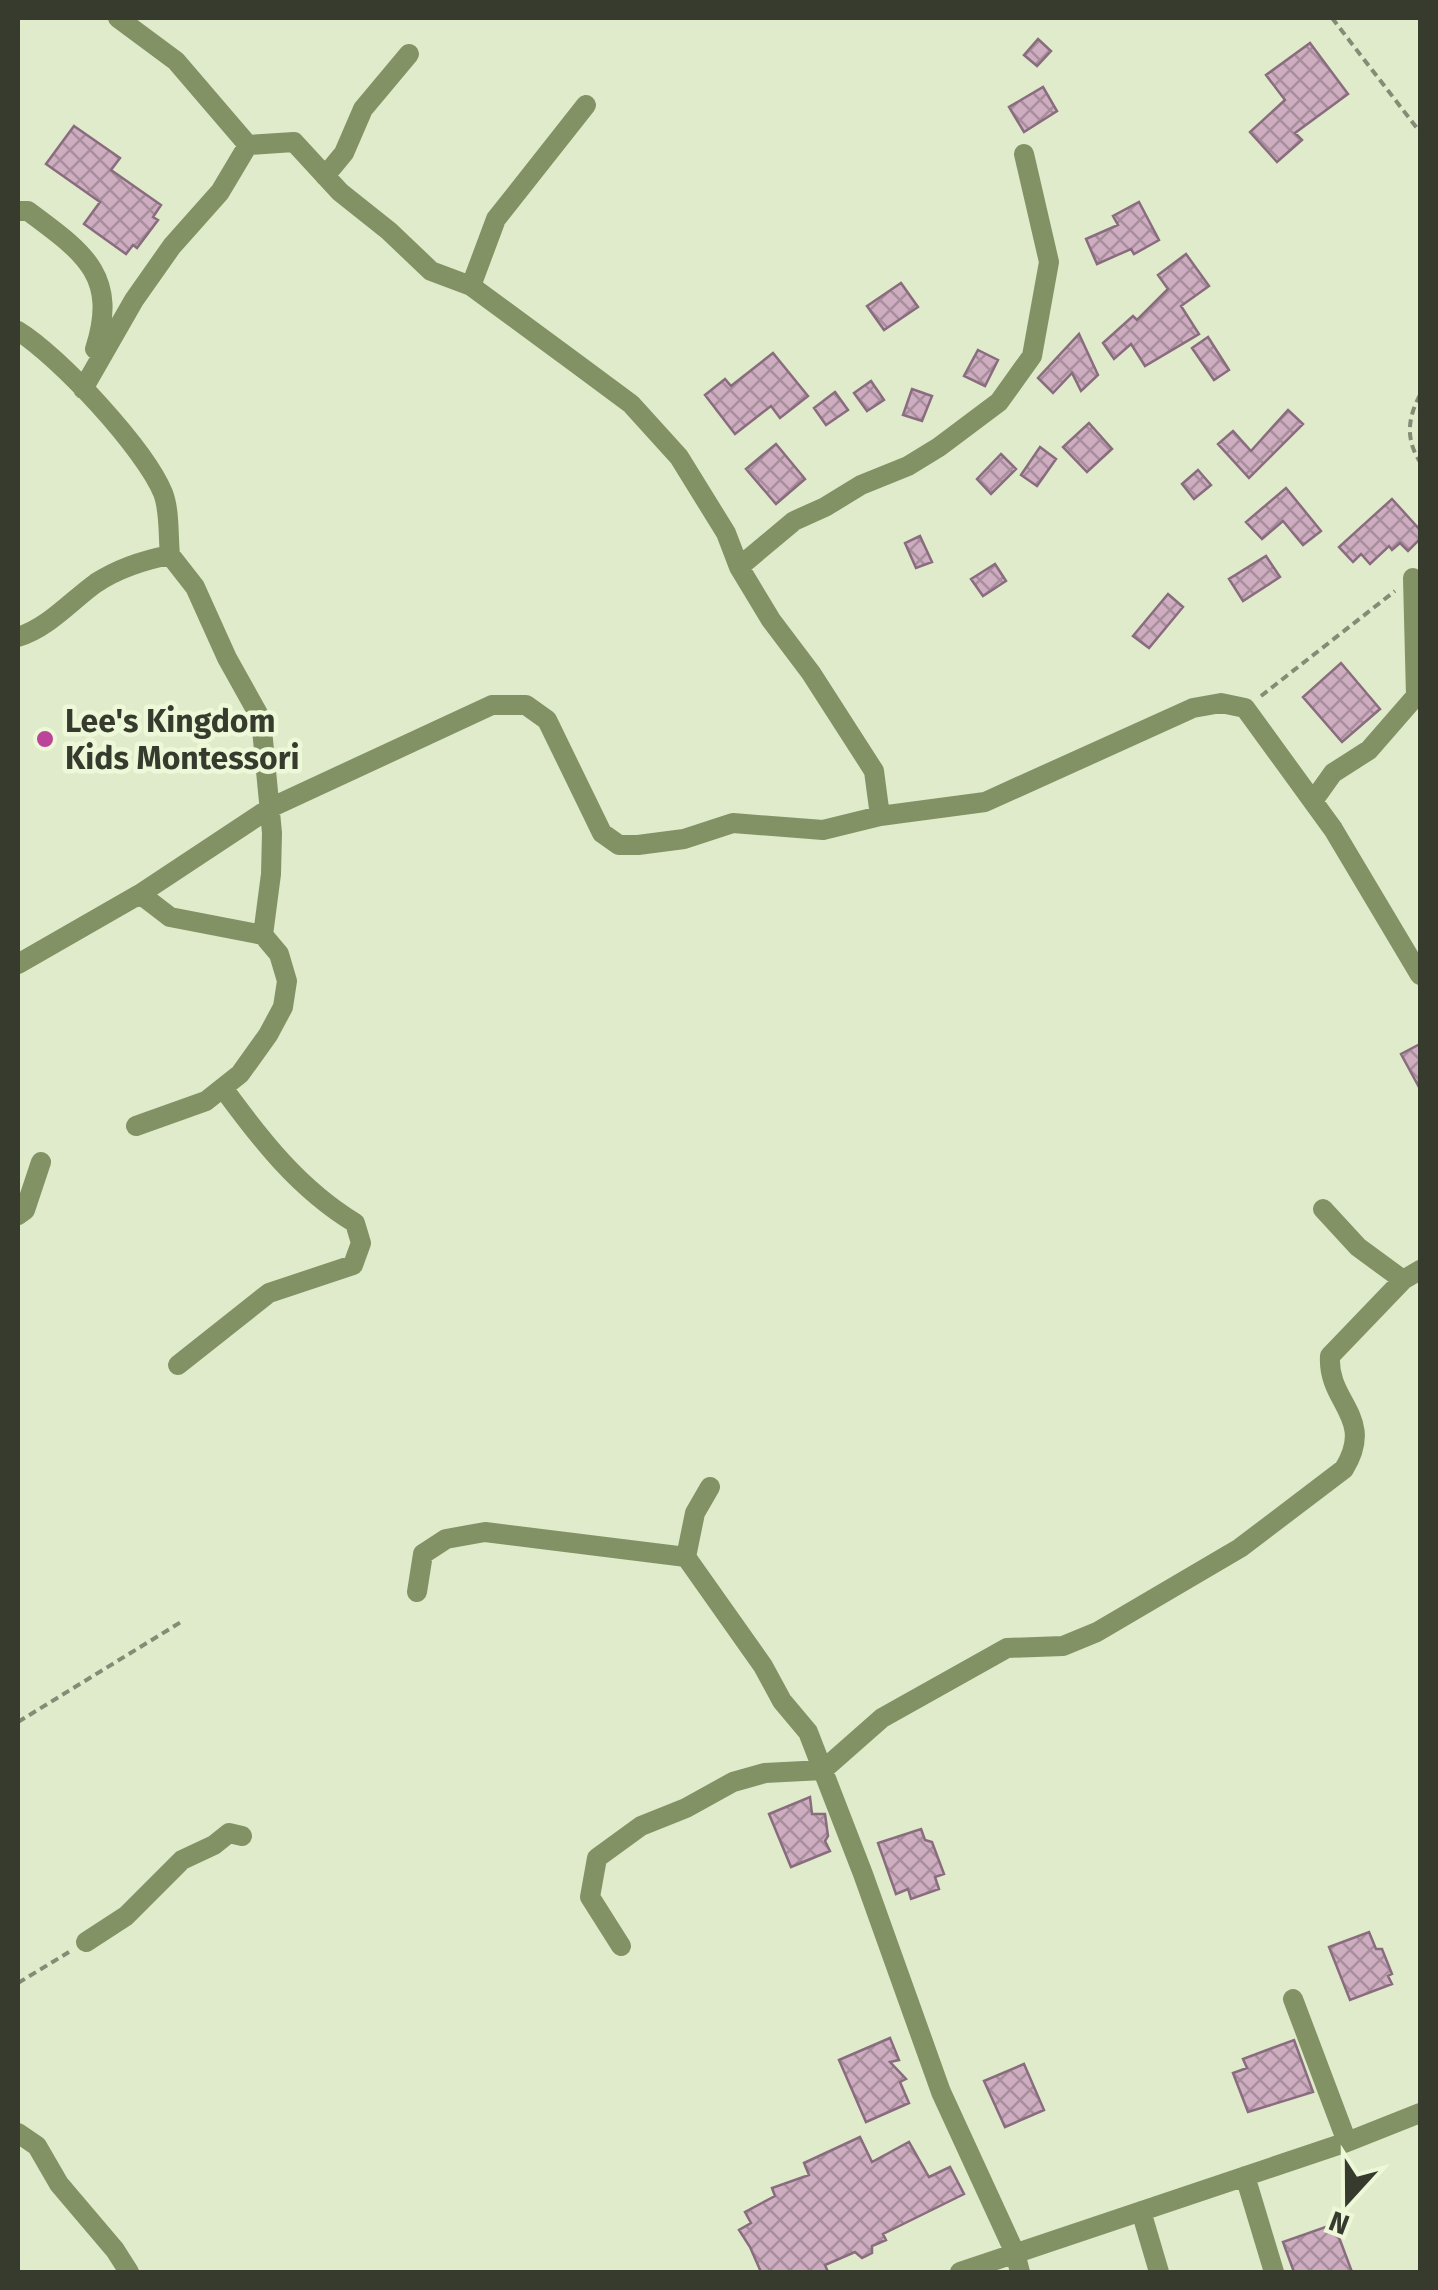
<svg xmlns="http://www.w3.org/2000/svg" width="1438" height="2290" font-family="'Fira Sans',sans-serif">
	<defs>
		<pattern id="building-cross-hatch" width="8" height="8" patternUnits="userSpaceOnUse" patternTransform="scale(2.5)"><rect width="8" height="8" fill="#ceadc1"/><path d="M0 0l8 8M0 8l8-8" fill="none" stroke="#a88e9d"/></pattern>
	</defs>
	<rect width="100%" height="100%" fill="#dfebca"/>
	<!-- building -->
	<path fill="url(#building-cross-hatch)" stroke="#896c7e" stroke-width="2.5" d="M1038,39L1051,51L1037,66L1024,55Z
		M1310,43L1348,94L1295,133L1302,140L1277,162L1250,132L1285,100L1266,75Z
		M1043,87L1057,111L1024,132L1009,107Z
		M74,126L120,158L111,170L161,205L153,217L158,220L137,248L133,245L126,254L84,224L100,202L46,164Z
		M1139,202L1159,240L1134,254L1131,249L1097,264L1086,239L1118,225L1113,216Z
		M1186,254L1209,286L1181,306L1199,334L1145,366L1131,344L1114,359L1103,343L1133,316L1137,320L1168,289L1158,275Z
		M901,283L918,307L884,330L867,306Z
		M1079,334L1098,375L1081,391L1072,373L1053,393L1038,378Z
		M1208,337L1229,370L1214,380L1192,348Z
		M978,350L998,360L985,386L964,376Z
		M773,353L808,396L780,418L771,406L735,434L705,395L725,379L731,386Z
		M871,381L884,400L867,411L854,393Z
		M912,389L932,396L922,421L903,415Z
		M835,392L848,410L826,425L814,408Z
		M1288,410L1303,424L1249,478L1218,444L1233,431L1251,451Z
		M1089,423L1112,449L1087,472L1063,447Z
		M776,444L805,479L776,504L746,469Z
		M1040,447L1056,459L1037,486L1021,475Z
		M1001,454L1016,469L991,494L977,479Z
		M1198,470L1211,485L1194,499L1182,484Z
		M1286,488L1321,531L1303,545L1283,521L1262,539L1246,522Z
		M1392,499L1420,530V539L1408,551L1400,543L1392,550L1389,546L1370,564L1361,554L1353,562L1339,547Z
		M920,536L932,562L916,568L905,543Z
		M1266,556L1280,577L1243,601L1229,579Z
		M995,564L1006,581L983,596L971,579Z
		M1168,594L1183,607L1149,648L1133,636Z
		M1341,663L1380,709L1342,742L1303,697Z
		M1420,1044V1089L1401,1054Z
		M810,1797L812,1814H825L828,1836L825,1841L830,1851L791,1867L769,1814Z
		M921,1829L925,1840L932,1842L944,1874L935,1877L939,1889L911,1899L908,1889L896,1894L878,1843Z
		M1369,1932L1376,1949H1382L1392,1974L1388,1976L1392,1984L1350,2000L1329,1947Z
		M890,2038L899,2060L890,2062L906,2079L900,2082L909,2103L866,2122L839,2060Z
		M1294,2040L1313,2092L1248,2112L1233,2073L1247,2068L1243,2059Z
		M1024,2064L1044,2110L1005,2127L984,2081Z
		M860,2137L872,2162L909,2142L929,2177L950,2167L964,2194L883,2234L886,2240L872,2246V2253L862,2258L855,2252L825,2265L828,2272H761L750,2247L739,2230L751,2223L745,2212L775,2196L772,2188L809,2175L804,2163Z
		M1334,2224L1352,2272H1294L1283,2242Z"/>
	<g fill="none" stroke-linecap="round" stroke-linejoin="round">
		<!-- path -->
		<path stroke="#848c76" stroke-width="4" stroke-dasharray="8 5" stroke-linecap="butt" d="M1332,18L1420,132
			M1420,395C1407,419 1406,440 1420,462
			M1261,696L1395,591
			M18,1722L181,1622
			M18,1983L69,1952"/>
		<!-- street -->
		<path stroke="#829264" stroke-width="20" d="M118,18L176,61L248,145
			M325,176L344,153L363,109L409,54
			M18,211H28C83,252 119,275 95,349
			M471,286L496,219L586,105
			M18,331C59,356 145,449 163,493C170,511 168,536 170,555
			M83,389L134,300L172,246L220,192L248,145L294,142L340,192L389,231L431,271L471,286L573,361L631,404L679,457L726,533L739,567L771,620L811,673L874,771L880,816
			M739,567L794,521L825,507L861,485L908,466L939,447L999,402L1032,356L1049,262L1024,154
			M18,637C48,628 71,601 96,583C119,568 144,560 170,555L195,587L227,658L261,719L272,833L271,874L263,935
			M1313,801L1333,773L1369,750L1416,696L1413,578
			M18,964L140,894L270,808L492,705H526L547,720L602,833L619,845H638L684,839L733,823L823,830L880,816L985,802L1193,708L1221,703L1245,708L1333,829L1420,975
			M136,1126L206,1101L240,1074L268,1035L283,1007L287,981L279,954L263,935L170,917L140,894
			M1323,1209L1358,1247L1403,1280
			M18,1215L25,1210L41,1162
			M178,1365L269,1293L353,1265L361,1243L355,1223C299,1189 261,1140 223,1088
			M710,1487L695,1513L686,1557L763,1666L782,1701L808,1732L863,1874L941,2092L1015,2253L1020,2272
			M417,1592L423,1554L446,1539L485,1532L686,1557
			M86,1942L126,1916L182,1860L214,1845L229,1833L242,1836
			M621,1946L590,1897L597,1858L641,1826L686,1808L733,1782L765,1773L823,1770L882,1718L1007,1648L1063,1646L1097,1632L1240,1548L1344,1469C1376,1417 1327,1403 1330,1356L1403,1280L1420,1270
			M18,2133L37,2146L59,2184L115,2250L129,2272
			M1347,2142L1420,2113
			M1245,2176L1274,2272
			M1141,2211L1159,2272
			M960,2272L1347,2142L1293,1999"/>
	</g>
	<!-- markers -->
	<circle fill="#bc4499" stroke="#ecf8d7" stroke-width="4" cx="45" cy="739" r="10"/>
	<g text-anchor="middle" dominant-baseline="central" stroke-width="9" stroke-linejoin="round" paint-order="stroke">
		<!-- poi labels -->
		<g font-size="32" font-weight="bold" fill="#363b2e" stroke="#ecf8d7" text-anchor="start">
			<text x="65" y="721">Lee's Kingdom<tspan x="65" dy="37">Kids Montessori</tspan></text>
		</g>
	</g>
	<!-- border -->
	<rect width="1438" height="2290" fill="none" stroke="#363b2e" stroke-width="40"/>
	<!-- north arrow -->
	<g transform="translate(1348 2200) rotate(201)" stroke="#ecf8d7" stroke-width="8" paint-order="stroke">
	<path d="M0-8L18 38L0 25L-18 38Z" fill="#363b2e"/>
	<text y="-15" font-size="28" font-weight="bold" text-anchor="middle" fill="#363b2e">N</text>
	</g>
</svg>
